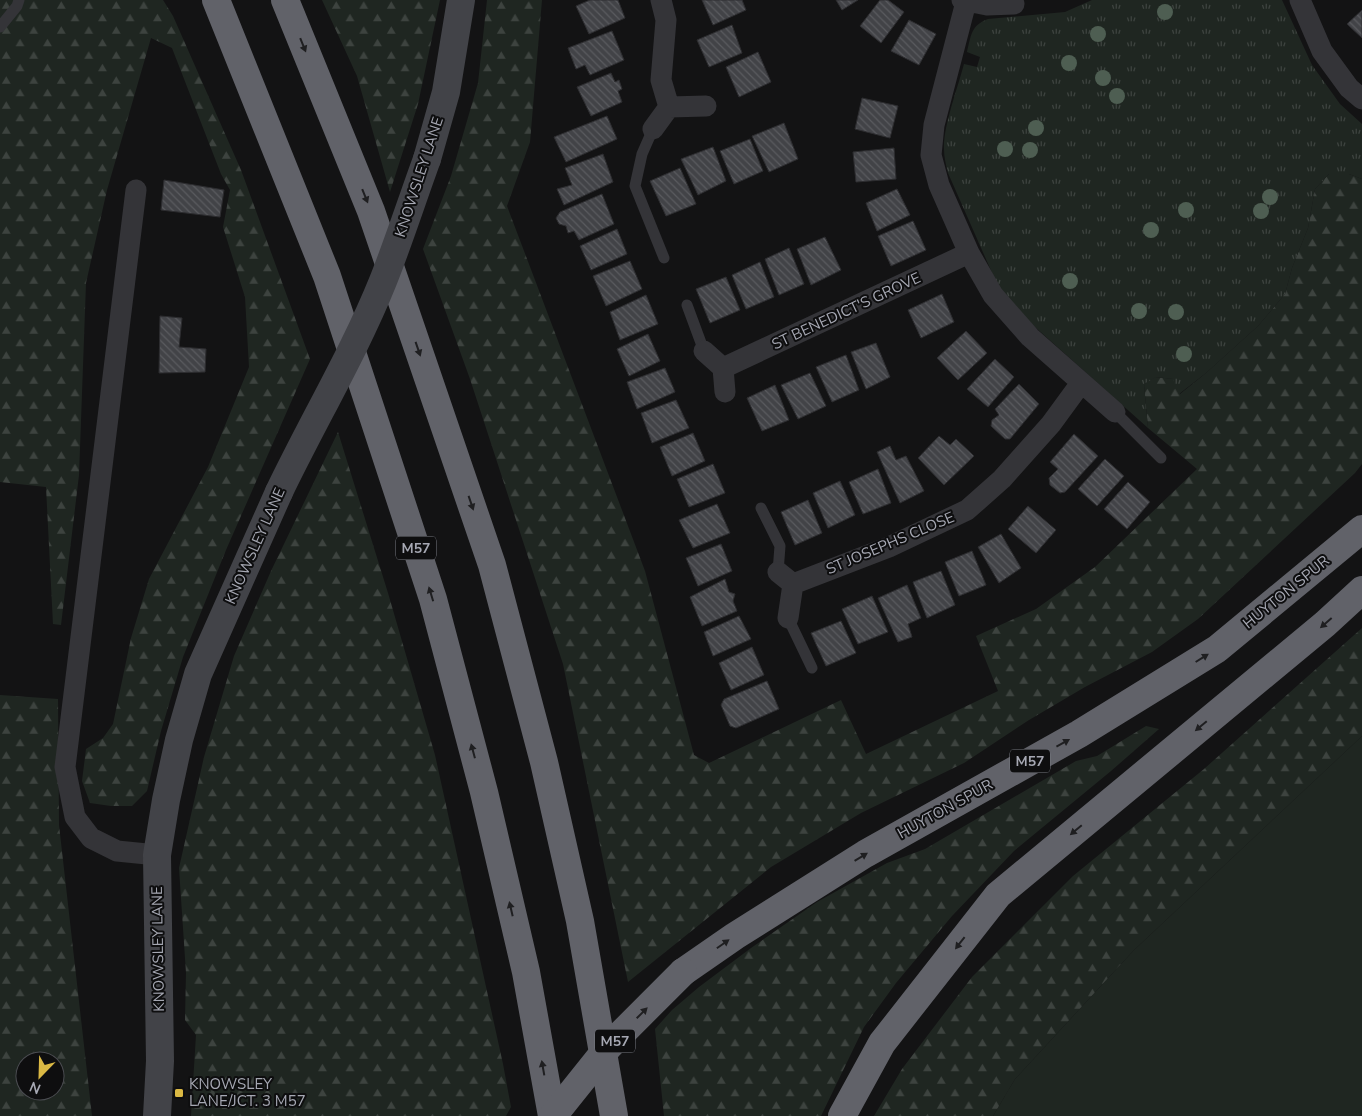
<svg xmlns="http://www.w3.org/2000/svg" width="1362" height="1116" font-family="'Nunito Sans',sans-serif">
	<defs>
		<pattern id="forest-firs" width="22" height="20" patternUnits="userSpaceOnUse" patternTransform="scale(1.25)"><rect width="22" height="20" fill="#1f2621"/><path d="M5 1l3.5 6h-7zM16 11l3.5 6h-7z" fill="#3d433f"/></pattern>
		<pattern id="park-tufts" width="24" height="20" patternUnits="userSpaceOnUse" patternTransform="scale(1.25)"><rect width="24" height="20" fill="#1f2621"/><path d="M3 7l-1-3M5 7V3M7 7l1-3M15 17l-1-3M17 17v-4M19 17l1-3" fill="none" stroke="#3d433f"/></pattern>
		<pattern id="building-back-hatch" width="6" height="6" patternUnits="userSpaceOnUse" patternTransform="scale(1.25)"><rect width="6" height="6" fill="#424347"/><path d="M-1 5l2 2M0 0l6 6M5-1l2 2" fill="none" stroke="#5a5b5f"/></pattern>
	</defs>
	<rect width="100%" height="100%" fill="#131314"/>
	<!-- grass -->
	<path fill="#1f2621" d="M1362,736V1116H993L1015,1079L1134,950Z"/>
	<!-- forest -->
	<path fill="url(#forest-firs)" fill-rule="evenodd" d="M0,0H163L173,16L241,170L310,359L226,550L183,657L161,731L147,791L132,806H111L90,803L82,781L86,749L103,738L113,724L131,638L149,579L208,467L249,367L245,297L223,227L230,190L221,174L172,48L151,38L107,190L86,283L79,475L61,625L53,624L46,487L0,482Z
		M322,0H440L418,104L390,192L357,76Z
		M487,0H542L530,142L507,206L645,571L694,755L709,763L841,700L866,754L998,691L976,636L1036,609L1095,567L1197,469L1148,428L1144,384L1155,377L1174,379L1180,394L1206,373L1258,326L1285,294L1292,268L1308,228L1315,189L1329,174H1349L1362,179V464L1355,473L1198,619L1152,652L1085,687L1029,720L964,763L861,813L771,867L628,982L563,664L470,379L423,249L451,176L478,83Z
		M338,432L388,593L435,755L503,1064L511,1107L506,1116H191L196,1035L185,1020L186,973L179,868L204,757L234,656L271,571Z
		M1362,628V736L1134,950L1015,1079L993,1116H874L902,1069L972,977L1073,876L1204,769Z
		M0,695L58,699L59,825L92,1116H0ZM25,1061H55V1091H25Z
		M1146,726L1159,729L1111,771L1014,851L952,916L896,983L864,1027L821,1116H664L655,1029L672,1010L699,987L751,948L817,902L887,863L925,849L1076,761L1097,756Z"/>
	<!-- park -->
	<path fill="url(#park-tufts)" d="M1092,0H1282L1312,65L1340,104L1362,124V179L1349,174H1329L1315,189L1308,228L1292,268L1285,294L1258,326L1206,373L1179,394L1173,379L1156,377L1144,384L1148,428L1015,309L997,284L948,173C946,165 944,157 944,149C943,127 958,87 964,64L977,67L980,57L967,52C971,36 971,25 988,19L1065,12Z"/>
	<!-- building -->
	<path fill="url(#building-back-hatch)" stroke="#2d2d30" d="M590,0H618L625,18L589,34L576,6Z
		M702,0H742L746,10L713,25Z
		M836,0H858L842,10Z
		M880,0H888L904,12L881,43L860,26Z
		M1362,10V38L1347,24Z
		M909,20L936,34L919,65L891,51Z
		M732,25L742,53L709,67L697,40Z
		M612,31L624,60L590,75L585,65L576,69L568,48Z
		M758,52L771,82L739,97L726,67Z
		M611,73L615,82L619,80L622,89L618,91L622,102L591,116L577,87Z
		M862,98L898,106L890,138L855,129Z
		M607,116L617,139L566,162L554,137Z
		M784,123L798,159L769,172L752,136Z
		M750,139L763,171L734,184L720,151Z
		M713,147L726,181L698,195L681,159Z
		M894,148L896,179L856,182L853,152Z
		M603,154L613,182L564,205L557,189L572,185L565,168Z
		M680,168L696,204L666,216L650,181Z
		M164,180L224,190L220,217L161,210Z
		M897,189L910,215L877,231L866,203Z
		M602,194L614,224L579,240L574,231L568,233L566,226L559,224L556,218L560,212Z
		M913,221L926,250L891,266L878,236Z
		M617,229L627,254L591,270L580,246Z
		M825,237L841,270L811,285L797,249Z
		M789,248L804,284L779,295L765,259Z
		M630,261L642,289L606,306L593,276Z
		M760,262L774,297L746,309L732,275Z
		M726,277L740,310L710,323L696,289Z
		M942,294L954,322L921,338L908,310Z
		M646,295L658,324L620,340L610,312Z
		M160,316L182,318L179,347L206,349L205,372L159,373Z
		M966,331L987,353L958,380L937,358Z
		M648,334L660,361L629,376L617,349Z
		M876,343L890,377L866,389L851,352Z
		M846,355L859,390L832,402L816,367Z
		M995,359L1014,377L988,407L967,389Z
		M665,368L675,392L637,409L627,382Z
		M810,373L826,406L798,419L781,385Z
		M1019,384L1039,404L1010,439H1005L991,426L992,420L999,415L995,409Z
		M775,385L789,420L762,431L747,398Z
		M676,400L689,428L652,443L641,413Z
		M693,433L705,461L672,476L660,447Z
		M1074,434L1098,456L1065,492L1060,493L1050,485L1049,478L1058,469L1050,462Z
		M939,436L950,445L956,439L974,456L944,485L918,458Z
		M890,446L896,460L906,456L924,491L900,503L877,452Z
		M1105,459L1124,476L1097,506L1078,489Z
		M713,464L725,493L689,507L677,479Z
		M878,469L891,503L863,514L849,482Z
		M840,481L855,515L828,528L813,493Z
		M1128,482L1150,502L1127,529L1104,509Z
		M808,500L822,533L795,545L781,512Z
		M717,504L730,533L693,548L679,520Z
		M1028,506L1056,530L1036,553L1008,529Z
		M1001,534L1021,568L999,583L978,547Z
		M721,544L732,571L698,586L686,558Z
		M972,551L986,585L959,596L945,562Z
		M941,571L955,605L927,618L913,582Z
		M725,579L729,592L735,594L733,601L737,611L702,626L690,597Z
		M907,585L921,618L908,624L912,637L898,642L878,598Z
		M872,596L888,632L858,644L842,609Z
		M739,616L751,639L713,656L704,632Z
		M841,621L856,653L826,666L811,633Z
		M752,647L764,675L731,690L719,663Z
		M767,681L779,709L736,728L730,726L721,705L724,699Z"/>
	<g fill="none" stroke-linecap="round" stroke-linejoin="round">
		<!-- lane -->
		<path stroke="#343438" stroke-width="11" d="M0,27L17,6L19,0
			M653,129L642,154L635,186L664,258
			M687,305L704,351
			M1115,412L1161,458
			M761,508L780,546L778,572
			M788,618L812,668"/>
		<!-- street -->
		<path stroke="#343438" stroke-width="21" d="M661,0L666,20L661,80L669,107
			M962,0L987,5L1014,4
			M1300,0L1322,51L1349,88L1362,99
			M966,2L934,125L931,155L939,185L969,253L993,295L1030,337L1115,412
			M653,129L669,107L706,106
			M136,190L65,767L75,817L91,838L117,851L157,855
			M704,351L723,368L725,392
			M723,368L969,253
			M778,572L793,584L788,618
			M793,584L889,547L967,510L1002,479L1051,424L1081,383"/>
		<!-- secondary -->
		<path stroke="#424348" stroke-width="28" d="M427,159L446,92L461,0
			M157,1116L160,1061L157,855L166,800L179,740L198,674L279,492"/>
		<!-- highway -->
		<path stroke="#616269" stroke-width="28" d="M216,0L327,276L433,599L484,792L526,972L552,1116
			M285,0L371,211L492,565L544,762L580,921L614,1116
			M683,972L735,936L865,854L1079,734L1217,649L1362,529
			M842,1116L882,1043L998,895L1325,624L1362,590"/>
		<!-- secondary-bridge -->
		<path stroke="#424348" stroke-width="28" d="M279,492C313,421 354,353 383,281C399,241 412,200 427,159"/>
		<!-- highway-bridge -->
		<path stroke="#616269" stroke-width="28" d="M553,1116L609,1046L683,972"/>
	</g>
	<!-- trees -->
	<g fill="#4e5e52">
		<circle cx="1165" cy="12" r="8"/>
		<circle cx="1098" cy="34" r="8"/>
		<circle cx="1069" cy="63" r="8"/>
		<circle cx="1103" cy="78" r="8"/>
		<circle cx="1117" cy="96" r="8"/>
		<circle cx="1036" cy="128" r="8"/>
		<circle cx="1005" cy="149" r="8"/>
		<circle cx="1030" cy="150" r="8"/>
		<circle cx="1270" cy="197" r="8"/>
		<circle cx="1186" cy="210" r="8"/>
		<circle cx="1261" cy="211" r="8"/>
		<circle cx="1151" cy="230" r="8"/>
		<circle cx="1070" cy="281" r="8"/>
		<circle cx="1139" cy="311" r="8"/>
		<circle cx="1176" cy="312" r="8"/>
		<circle cx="1184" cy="354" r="8"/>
	</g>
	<!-- one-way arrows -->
	<defs><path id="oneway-solid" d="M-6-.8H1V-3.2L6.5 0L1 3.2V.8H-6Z" transform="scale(1.25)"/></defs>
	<g fill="#1f1f21">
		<use href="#oneway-solid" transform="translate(303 45) rotate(68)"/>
		<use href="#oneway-solid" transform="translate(365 196) rotate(68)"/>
		<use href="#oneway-solid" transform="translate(418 349) rotate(71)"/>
		<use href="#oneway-solid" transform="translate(471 503) rotate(71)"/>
		<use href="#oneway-solid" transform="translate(431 594) rotate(-107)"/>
		<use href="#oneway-solid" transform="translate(1326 623) rotate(139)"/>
		<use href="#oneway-solid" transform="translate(1202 658) rotate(-32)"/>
		<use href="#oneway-solid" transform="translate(1201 726) rotate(140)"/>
		<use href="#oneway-solid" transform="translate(1063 743) rotate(-29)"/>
		<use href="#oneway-solid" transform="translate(473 751) rotate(-105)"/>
		<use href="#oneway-solid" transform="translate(1076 830) rotate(140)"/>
		<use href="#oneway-solid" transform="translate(861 857) rotate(-31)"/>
		<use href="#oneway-solid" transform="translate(511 909) rotate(-103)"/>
		<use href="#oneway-solid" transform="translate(960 943) rotate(128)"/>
		<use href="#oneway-solid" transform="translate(723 944) rotate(-35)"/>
		<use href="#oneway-solid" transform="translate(642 1013) rotate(-45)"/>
		<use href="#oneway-solid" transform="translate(543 1068) rotate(-100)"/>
	</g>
	<!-- markers -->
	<rect fill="#dbb944" stroke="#0e0e0f" stroke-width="2" x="174" y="1088" width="10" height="10" rx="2.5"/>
	<g text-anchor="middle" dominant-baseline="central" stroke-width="4" stroke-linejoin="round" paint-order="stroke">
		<!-- shield labels -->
		<g fill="#0e0e0f" stroke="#787a82" stroke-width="1">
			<rect x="396" y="536.5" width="40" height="23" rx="4"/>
			<rect x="1010" y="749.5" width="40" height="23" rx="4"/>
			<rect x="595" y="1029.5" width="40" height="23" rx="4"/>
		</g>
		<g font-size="14" font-weight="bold" fill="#a6a8b3">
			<text x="416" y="548">M57</text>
			<text x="1030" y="761">M57</text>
			<text x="615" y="1041">M57</text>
		</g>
		<!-- street labels -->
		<g font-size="15" fill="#a6a8b3" stroke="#0e0e0f">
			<text transform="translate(419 177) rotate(-72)">KNOWSLEY LANE</text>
			<text transform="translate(846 311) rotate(-25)">ST BENEDICT'S GROVE</text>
			<text transform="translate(890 543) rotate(-23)">ST JOSEPHS CLOSE</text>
			<text transform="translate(255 546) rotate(-66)">KNOWSLEY LANE</text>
			<text transform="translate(1286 592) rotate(-39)">HUYTON SPUR</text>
			<text transform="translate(945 809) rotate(-29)">HUYTON SPUR</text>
			<text transform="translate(158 949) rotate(-91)">KNOWSLEY LANE</text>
		</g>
		<!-- poi labels -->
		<g font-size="15" fill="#a6a8b3" stroke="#0e0e0f" text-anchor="start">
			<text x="189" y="1084">KNOWSLEY<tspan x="189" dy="17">LANE/JCT. 3 M57</tspan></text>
		</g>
	</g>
	<!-- north arrow -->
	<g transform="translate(40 1076) rotate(203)"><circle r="24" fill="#0e0e0f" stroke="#4b4c51"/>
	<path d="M0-4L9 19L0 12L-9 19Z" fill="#dbb944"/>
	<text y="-8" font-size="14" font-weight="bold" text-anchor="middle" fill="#a6a8b3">N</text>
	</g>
</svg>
